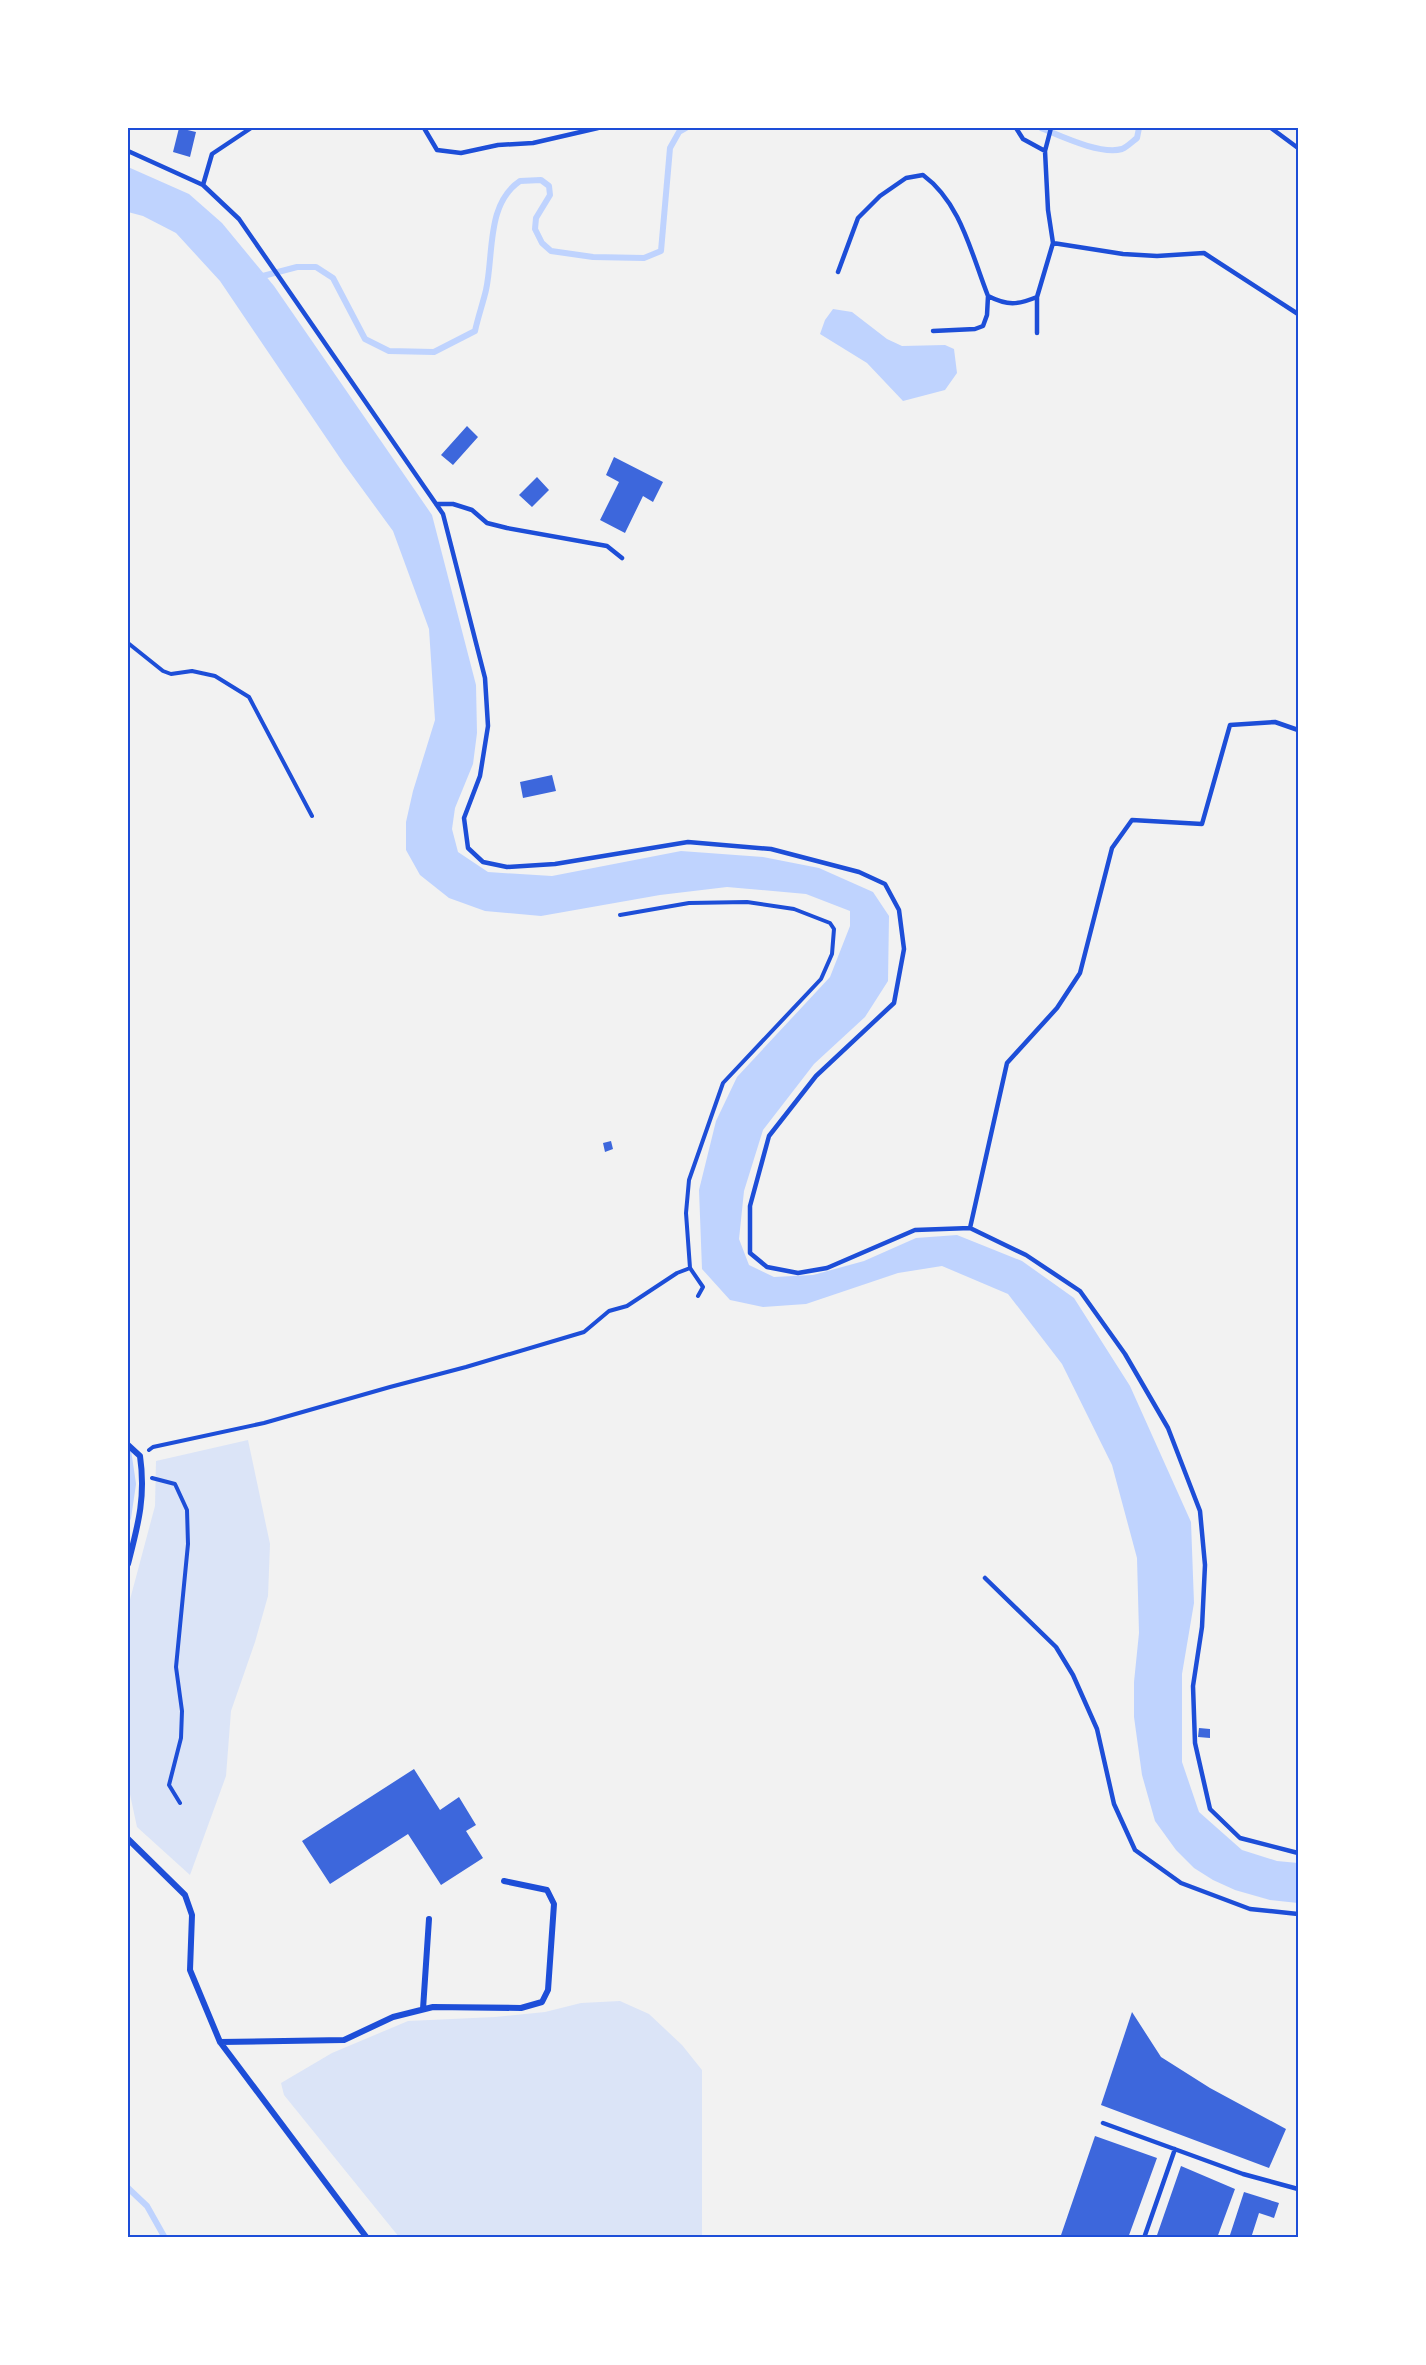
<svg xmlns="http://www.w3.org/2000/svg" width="1426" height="2365" font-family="Georgia,serif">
	<rect width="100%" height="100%" fill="#f2f2f2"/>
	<!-- green -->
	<path fill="#dbe4f7" d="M248,1440L270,1544L268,1596L255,1642L231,1711L226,1776L190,1875L137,1827L128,1785V1607L155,1506L156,1461Z
		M620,2001L649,2014L682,2045L702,2070V2237H399L284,2095L281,2083L332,2053L408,2021L495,2017L545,2012L581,2003Z"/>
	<!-- water -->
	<path fill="#bfd3fe" d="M128,167L189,194L222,223L274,286L432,515L476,685L477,733L473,764L455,808L452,829L458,852L488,872L552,876L681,851L763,857L819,868L873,892L889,916L888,981L865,1017L814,1064L763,1130L744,1191L739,1239L749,1265L774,1277L813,1275L864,1261L916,1238L957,1235L1022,1261L1074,1298L1130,1386L1191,1522L1194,1603L1182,1674V1762L1199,1812L1242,1850L1277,1861L1298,1863V1903L1270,1900L1235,1890L1213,1880L1194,1868L1176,1850L1155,1821L1142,1775L1134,1717V1682L1139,1633L1137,1558L1112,1465L1062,1364L1008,1294L942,1266L898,1273L806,1304L763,1307L730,1300L702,1269L699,1190L716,1121L737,1077L830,977L850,926V911L806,894L727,887L660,895L541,916L485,911L449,898L420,875L406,850V822L413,791L435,720L429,629L393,531L344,464L220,281L176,233L143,216L128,212Z
		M833,309L852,312L887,339L902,346L945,345L954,349L957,373L945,390L903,401L867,363L820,334L825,320Z"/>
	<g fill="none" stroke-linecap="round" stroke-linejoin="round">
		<!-- stream -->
		<path stroke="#bfd3fe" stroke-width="6" d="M1041,128C1061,136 1100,155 1122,149C1127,147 1133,141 1137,138L1139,128
			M259,277L297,267H316L333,278L365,339L389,351L434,352L475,331C478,317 483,303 486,290C494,253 486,204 520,181L541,180L549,186L550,195L536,218L535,229L542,243L551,251L593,257L644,258L661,251L670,148L679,132L686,128
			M128,1450L133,1484L128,1518
			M128,2188L147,2206L165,2238"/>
	</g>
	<!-- building -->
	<path fill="#3d67dc" d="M179,128L196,132L190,157L173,152Z
		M467,426L478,437L453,465L441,455Z
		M614,457L663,482L653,502L643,496L625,533L600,520L619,482L606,475Z
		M537,477L549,490L532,507L519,495Z
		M552,775L556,791L523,798L520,782Z
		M611,1141L613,1149L605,1152L603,1143Z
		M1199,1728L1210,1729V1738L1198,1737Z
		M414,1769L440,1810L459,1797L476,1825L466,1831L483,1858L441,1885L408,1834L330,1884L302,1841Z
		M1132,2012L1161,2057L1210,2088L1286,2129L1269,2168L1101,2105Z
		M1095,2136L1157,2158L1128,2238H1060Z
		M1181,2166L1235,2189L1217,2238H1156Z
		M1244,2192L1279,2203L1274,2218L1259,2213L1251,2238H1229Z"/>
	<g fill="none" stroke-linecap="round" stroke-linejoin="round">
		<!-- path -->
		<path stroke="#1d4ed8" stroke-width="4" d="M128,643L163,671L171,674L192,671L215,676L249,697L312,816
			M690,1268L703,1287L698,1296
			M149,1450L153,1447L264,1423L390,1387L466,1367L584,1332L609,1311L627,1306L677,1273L690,1268L686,1213L689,1180L723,1083L821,979L832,954L834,929L830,923L794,909L747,902L689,903L620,915
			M152,1478L175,1484L187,1510L188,1544L176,1667L182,1711L181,1738L169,1785L180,1803"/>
		<!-- service -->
		<path stroke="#1d4ed8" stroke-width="4.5" d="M424,128L437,150L461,153L498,145L533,143L598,128
			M1016,128L1023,139L1045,151
			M1271,128L1298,148
			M128,151L203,185L239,219L443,514L485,678L488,726L480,776L464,818L468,848L483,862L507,867L555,864L688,842L771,849L859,872L885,884L899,910L904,949L894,1003L816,1076L769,1136L750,1206V1253L767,1267L798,1273L827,1268L915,1230L970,1228L1026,1255L1080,1291L1125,1354L1168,1428L1200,1511L1205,1565L1202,1627L1193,1686L1195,1743L1210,1809L1240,1838L1298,1853
			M203,185L212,154L251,128
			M1053,243L1123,254L1157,256L1204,253L1298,314
			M838,272L858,218L880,196L906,178L923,175C961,203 971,253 988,296C1008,306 1017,305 1037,297L1053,243L1048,210L1045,151L1051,128
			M933,331L975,329L983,326L987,315L988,296
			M1037,333V297
			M436,504H453L472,510L487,523L507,528L607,546L622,558
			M970,1228L1007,1063L1057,1008L1080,973L1112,848L1132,820L1202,824L1230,725L1275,722L1298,730
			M985,1578L1056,1647L1073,1675L1097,1729L1114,1804L1135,1850L1181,1883L1250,1909L1298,1914
			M1103,2123L1243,2174L1298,2189
			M1144,2238L1175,2149"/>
		<!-- minor -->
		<path stroke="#1d4ed8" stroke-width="6" d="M128,1445L140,1456C146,1497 138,1525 128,1564
			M128,1839L185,1895L192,1915L190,1970L220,2042L367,2238
			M423,2009L429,1919
			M220,2042L344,2040L393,2017L433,2007L521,2008L542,2002L548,1990L554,1904L547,1890L504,1881"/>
	</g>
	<!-- border -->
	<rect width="1426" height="2365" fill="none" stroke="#ffffff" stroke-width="258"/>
	<rect x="129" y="129" width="1168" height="2107" fill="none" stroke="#1d4ed8" stroke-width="2"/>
</svg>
